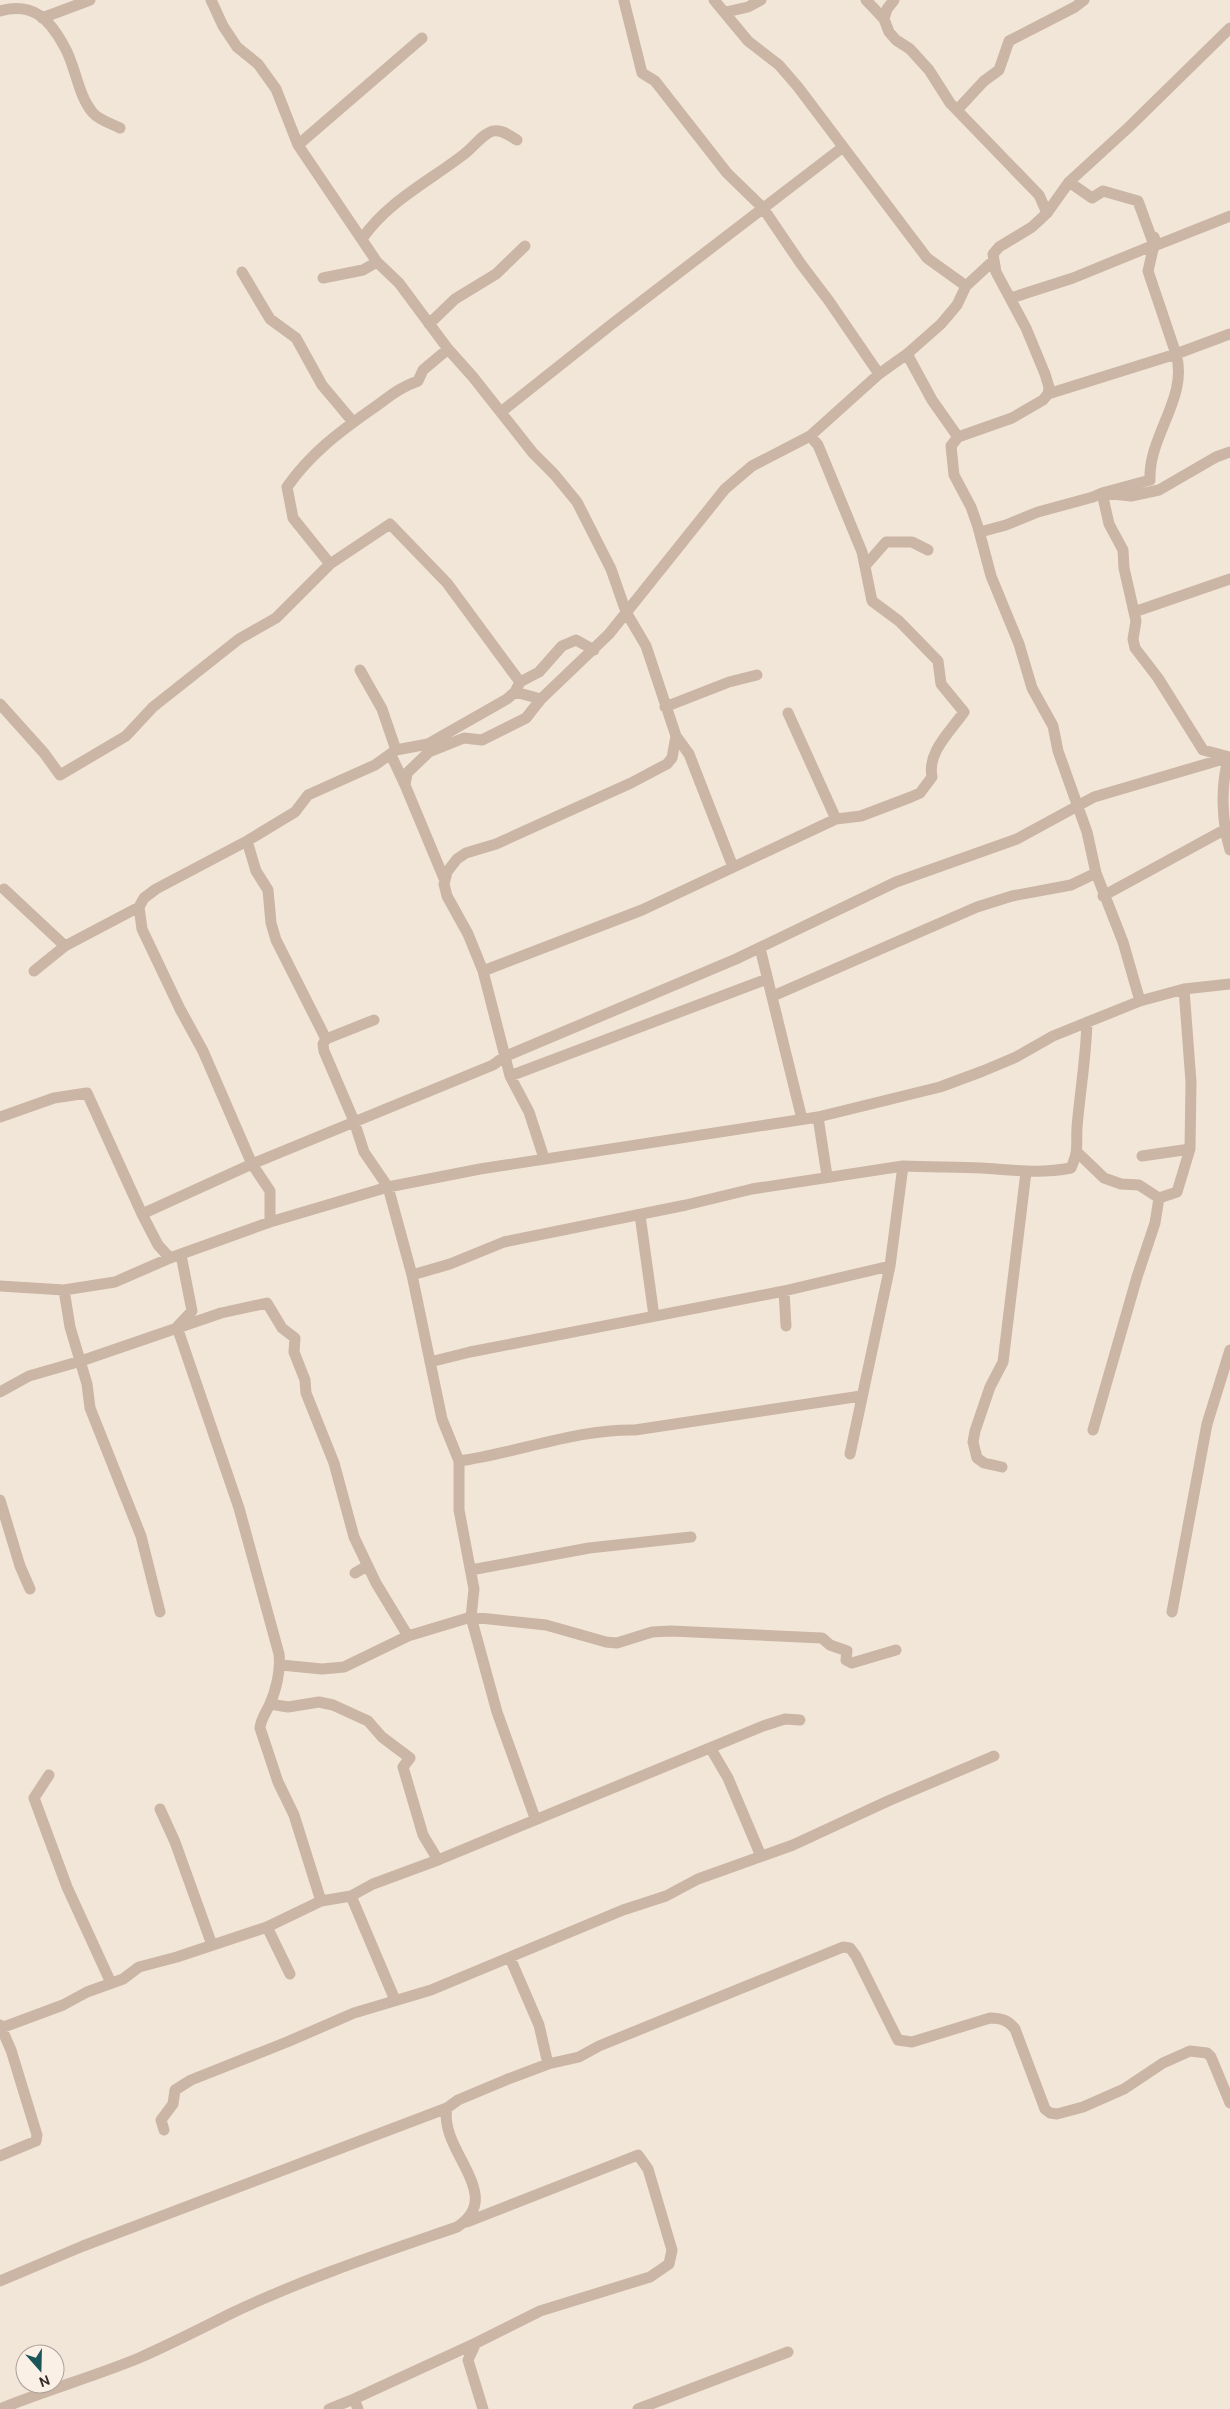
<svg xmlns="http://www.w3.org/2000/svg" width="1230" height="2409" font-family="Ubuntu,sans-serif">
	<rect width="100%" height="100%" fill="#f2e6d9"/>
	<g fill="none" stroke-linecap="round" stroke-linejoin="round">
		<!-- minor -->
		<path stroke="#cbb5a4" stroke-width="11" d="M211,0L223,26L237,47L258,64L276,89L298,145
			M714,0L748,41L779,65L798,87L927,258L966,286
			M866,0L884,19L889,32L896,40L910,49L929,70L950,103L1039,195L1047,213
			M624,1L642,73L655,81L727,173L763,208L801,264L829,301L879,374
			M0,11C32,2 49,18 64,46C76,66 77,94 93,113C99,120 112,124 120,128
			M726,12L748,7L761,0
			M42,18L90,0
			M884,19L887,9L894,0
			M422,38L298,145L377,262L399,283L448,349L473,377L533,453L554,474L577,502L611,569L626,612L646,646L676,736L689,754L733,867
			M957,110L984,81L999,70L1009,41L1075,7L1084,0
			M1069,182L1092,198L1103,191L1138,201L1141,209
			M1138,201L1154,245L1148,271L1176,354C1189,397 1148,436 1150,480L1102,493L1109,524L1123,550L1124,568L1136,621L1133,639L1135,648L1158,678L1203,750L1229,757
			M1154,237L1157,245L1230,216
			M362,239C387,202 428,182 463,155C472,149 482,134 493,131C502,129 510,136 517,140
			M242,272L270,319L296,338L322,385L353,422
			M323,278L363,270L377,262
			M1011,298L1073,278L1154,245
			M429,324L455,299L496,274L525,246
			M907,354L932,400L958,437
			M1048,394L1176,354L1230,334
			M501,412L612,324L843,147
			M980,532L1006,525L1038,512L1093,497L1102,493L1131,496L1159,490L1216,457L1230,452
			M330,564L293,518L287,487C310,454 339,432 372,409C388,398 398,388 418,381L423,370L448,349
			M865,566L886,542H912L928,550
			M1134,612L1230,579
			M360,670L382,709L396,750
			M515,692L541,699
			M0,704L44,753L60,775L126,736L153,707L239,639L276,618L330,564L390,524L447,583L520,682
			M665,707L729,682L757,675
			M788,713L836,819
			M391,755L405,785
			M1229,757C1220,785 1222,823 1230,850
			M247,841L256,871L268,890L271,923L276,940L326,1039
			M445,881L405,785L407,773L429,752L464,738L482,740L526,718L541,699L609,634L725,489L752,466L810,436L879,374L907,354L941,324L957,305L966,286L993,261
			M4,889L65,946
			M1103,896L1224,830
			M760,948L802,1119
			M34,971L65,946L139,907
			M483,971L642,910L836,819L861,816L911,797L920,793L932,777C927,752 950,732 964,712L941,684L938,661L899,621L872,601L862,552L818,445L810,436
			M773,996L977,907L1012,896L1071,885L1096,873
			M1140,1001L1123,942L1096,873L1087,832L1058,751L1053,726L1032,688L1019,644L991,576L978,527L971,507L954,475L951,446L958,437L1012,418L1043,400L1048,394L1049,387L1045,374L1026,328L996,272L993,254L999,247L1032,227L1047,213L1069,182L1129,127L1230,28
			M374,1020L326,1039L323,1044L324,1051L354,1121L364,1152L388,1187L412,1275L442,1419L459,1461V1510L474,1589L471,1617L497,1712L535,1818
			M510,1076L767,979
			M0,1117L54,1098L87,1093L142,1214L158,1245L170,1258
			M818,1117L827,1176
			M1078,1153L1104,1178L1121,1184L1139,1185L1159,1198
			M1142,1156L1190,1149L1191,1082L1184,989
			M544,1158L529,1112L510,1076L483,971L468,934L447,896L444,884L447,872L457,859L466,853L496,844L631,783L667,764L672,758L676,736
			M903,1166C930,1167 956,1167 982,1168C1013,1170 1040,1174 1071,1168C1079,1150 1076,1146 1077,1127C1080,1092 1086,1058 1087,1022
			M1159,1198L1177,1192L1190,1149
			M142,1214L252,1164L493,1065L504,1057L736,959L896,882L1017,839L1094,797L1230,757
			M640,1215L654,1316
			M270,1222V1191L252,1164L203,1051L180,1009L142,929L139,907L144,898L156,889L247,841L295,812L308,795L375,765L396,750L428,744L507,699L515,692L520,682L539,672L562,646L576,640L594,650
			M181,1255L192,1311L177,1327L239,1508L279,1654C281,1670 276,1691 269,1706C265,1714 261,1719 260,1728L278,1782L294,1815L321,1901
			M412,1275L450,1264L504,1242L686,1205L752,1189L903,1166L890,1266L850,1454
			M0,1286L64,1290L115,1282L170,1258L270,1222L388,1187L480,1169L818,1117L940,1087L983,1071L1016,1057L1053,1036L1140,1001L1184,989L1230,984
			M64,1290L70,1327L87,1384L90,1408L141,1536L160,1612
			M784,1291L786,1326
			M430,1362L470,1352L784,1291L890,1266
			M0,1392L29,1376L81,1361L221,1313L267,1303L282,1328L295,1338L294,1352L305,1380L306,1393L334,1463L354,1537L376,1583L408,1636
			M1093,1430L1137,1277L1155,1223L1159,1198
			M459,1461C517,1453 576,1429 635,1430L861,1396
			M1002,1467L984,1463L977,1458L973,1442L975,1431L990,1387L1003,1362L1026,1172
			M0,1500L20,1566L30,1589
			M471,1570L589,1548L691,1537
			M355,1573L367,1566
			M1172,1612L1207,1424L1230,1350
			M281,1665L322,1669L344,1667L408,1636L471,1617L546,1625L606,1642L617,1643L652,1632L671,1631L822,1638L830,1645L847,1651L846,1660L852,1663L896,1650
			M270,1704L288,1707L319,1702L333,1705L368,1721L382,1737L410,1758L403,1767L423,1835L438,1860
			M711,1749L728,1778L761,1856
			M49,1775L34,1798L67,1887L111,1983
			M160,1809L175,1842L212,1945
			M351,1896L395,2000
			M267,1927L290,1974
			M510,1958L539,2025L548,2064
			M0,2025L11,2050L37,2135L36,2141L0,2156
			M1,2028L63,2005L87,1992L123,1979L139,1967L177,1957L267,1927L321,1901L351,1896L373,1884L438,1860L763,1726L785,1719L800,1720
			M164,2130L161,2120L173,2104L175,2090L191,2080L287,2042L354,2013L431,1990L623,1910L666,1896L698,1879L793,1845L888,1801L994,1756
			M0,2281L83,2246L447,2108
			M476,2343L468,2360L483,2409
			M354,2399L476,2343L540,2311L650,2277L669,2264L672,2250L648,2169L638,2155L467,2222
			M0,2409C46,2390 93,2377 139,2358C171,2344 202,2328 234,2312C306,2278 382,2253 457,2227C507,2196 438,2150 447,2108L458,2100L508,2079L548,2064L579,2057L599,2046L843,1947L850,1948L856,1956L898,2040L912,2042L990,2018C1001,2018 1008,2020 1015,2029L1045,2109L1050,2113L1057,2114L1083,2107L1124,2089L1163,2063L1190,2051L1207,2053L1211,2057L1230,2103
			M329,2409L354,2399L358,2409
			M638,2409L788,2352"/>
	</g>
	<!-- north arrow -->
	<g transform="translate(40 2369) rotate(160)"><circle r="24" fill="#faf0e5" stroke="#aca199"/>
	<path d="M0-4L9 19L0 12L-9 19Z" fill="#1a5659"/>
	<text y="-8" font-size="14" font-weight="bold" text-anchor="middle" fill="#362b26">N</text>
	</g>
</svg>
